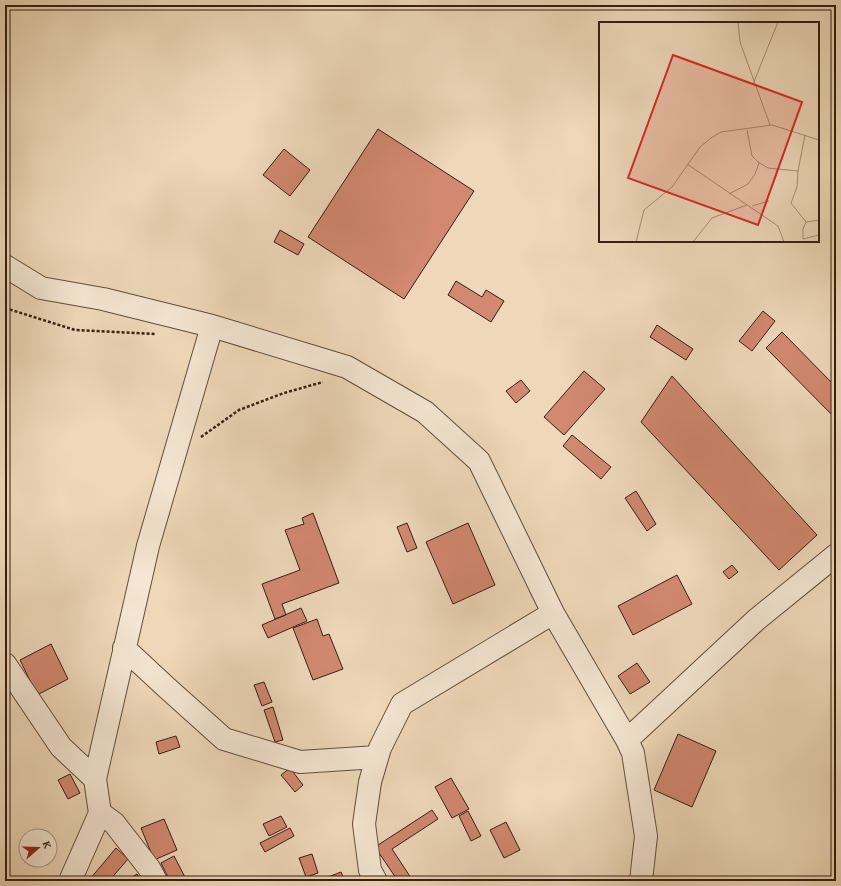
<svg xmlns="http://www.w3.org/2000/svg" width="841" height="886" font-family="'Gentium Book Plus',serif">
	<rect width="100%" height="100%" fill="#eed8b9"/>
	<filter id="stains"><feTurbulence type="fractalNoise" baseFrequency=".005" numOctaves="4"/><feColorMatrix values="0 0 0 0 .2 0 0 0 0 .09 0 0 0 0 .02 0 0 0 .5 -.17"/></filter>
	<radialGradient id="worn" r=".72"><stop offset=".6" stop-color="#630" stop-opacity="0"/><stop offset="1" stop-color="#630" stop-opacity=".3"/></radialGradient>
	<!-- building -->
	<path fill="#d28871" stroke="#341f12" d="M378,129L474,191L404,299L308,237Z
		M284,149L310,170L290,196L263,175Z
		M280,230L304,244L298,255L274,242Z
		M456,281L482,297L486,290L504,301L491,322L448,295Z
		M763,311L775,321L752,351L739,341Z
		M657,325L693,349L686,360L650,337Z
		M782,332L835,386L836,385V419L766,348Z
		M584,371L605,389L564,435L544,417Z
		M672,376L817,535L779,570L641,422Z
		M521,380L530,391L516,403L506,391Z
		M572,435L611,467L601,479L563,446Z
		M636,491L656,524L647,531L625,498Z
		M313,513L339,583L282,604L286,615L275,619L262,584L300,570L285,530L304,524L302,518Z
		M407,523L417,548L407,552L397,527Z
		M468,523L495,585L453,604L426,542Z
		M732,565L738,572L729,579L723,572Z
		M677,575L692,604L633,635L618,606Z
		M301,608L307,621L268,638L262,625Z
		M317,619L323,636L329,634L343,669L313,680L293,628Z
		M51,644L68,679L37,695L20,660Z
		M637,663L650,682L630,694L618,676Z
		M264,682L272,702L262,706L254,685Z
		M273,707L283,740L275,742L264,710Z
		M678,734L716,751L692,807L654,790Z
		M176,736L180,747L159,754L156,742Z
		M290,768L303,785L295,792L281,775Z
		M70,774L80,793L68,799L58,780Z
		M451,778L469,809L452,818L435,787Z
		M432,810L438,819L392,849L413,881H398L375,847Z
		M468,811L481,836L471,841L459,816Z
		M281,816L287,827L269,836L263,824Z
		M164,819L177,850L154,860L141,828Z
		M506,822L520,850L504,858L490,830Z
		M290,828L294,836L265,852L260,843Z
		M116,848L128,859L109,881H93L90,879Z
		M312,854L318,873L306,877L299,858Z
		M174,856L187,881H170L161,863Z
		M341,872L345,881H330L328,877Z
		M137,874L141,881H128L127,880Z"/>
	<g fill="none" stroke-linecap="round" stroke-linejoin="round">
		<defs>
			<path id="minor" d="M5,266L41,288L103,299L212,326L347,367L425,412L479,461L553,613L627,740L633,753L646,836L641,881
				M124,648L166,687L224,739L300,762L377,757
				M5,664L61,747L95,779
				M627,740L756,620L836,555
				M100,813L114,823L149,868L156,881
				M70,881L100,813L95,779L148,546L212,326
				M376,881L370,870L364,824L370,782L380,748L402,704L553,613"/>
		</defs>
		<!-- minor casing -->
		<use href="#minor" stroke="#624d3c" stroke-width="24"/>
		<!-- path -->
		<path stroke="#341f12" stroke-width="2.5" stroke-dasharray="3 2" stroke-linecap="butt" d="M5,308L75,330L155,334
			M201,437L239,410L284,393L323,382"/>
		<!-- minor -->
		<use href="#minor" stroke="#f4e6d2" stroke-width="22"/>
	</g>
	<!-- overview -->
	<g transform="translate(599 22)">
		<rect width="220" height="220" fill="#eed8b9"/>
		<path fill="none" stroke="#a48e76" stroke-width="1" d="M139,0L141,20L171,103M154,62L179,0M148,108L153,134L159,140L169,146L199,149M206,113L199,149L198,165L192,181L207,200L220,198M88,142L179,204L185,220M130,172L149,162L156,152L160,141M153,184L170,179M207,200L204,207V217L220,213M37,220L45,188L73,165L101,125L112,116L122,110L173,103L220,118M94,220L113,196L148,183"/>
		<path fill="#d62828" fill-opacity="0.15" stroke="#d62828" stroke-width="2" d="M74,33L203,80L159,203L29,156Z"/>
		<rect width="220" height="220" fill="none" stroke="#341f12" stroke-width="2"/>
	</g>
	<!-- margin -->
	<rect width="841" height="886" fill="none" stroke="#eed8b9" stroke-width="20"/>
	<rect x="6" y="6" width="829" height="874" fill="none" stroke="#341f12" stroke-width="2"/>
	<rect x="10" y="10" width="821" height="866" fill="none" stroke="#341f12"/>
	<!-- north arrow -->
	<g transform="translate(38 848) rotate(70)"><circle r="19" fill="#f4e6d2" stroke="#a79685"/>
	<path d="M0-3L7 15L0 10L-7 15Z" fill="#8f2418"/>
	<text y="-6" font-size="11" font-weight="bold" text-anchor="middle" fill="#341f12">K</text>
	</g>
	<rect width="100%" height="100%" filter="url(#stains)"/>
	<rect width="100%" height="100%" fill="url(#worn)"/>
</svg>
